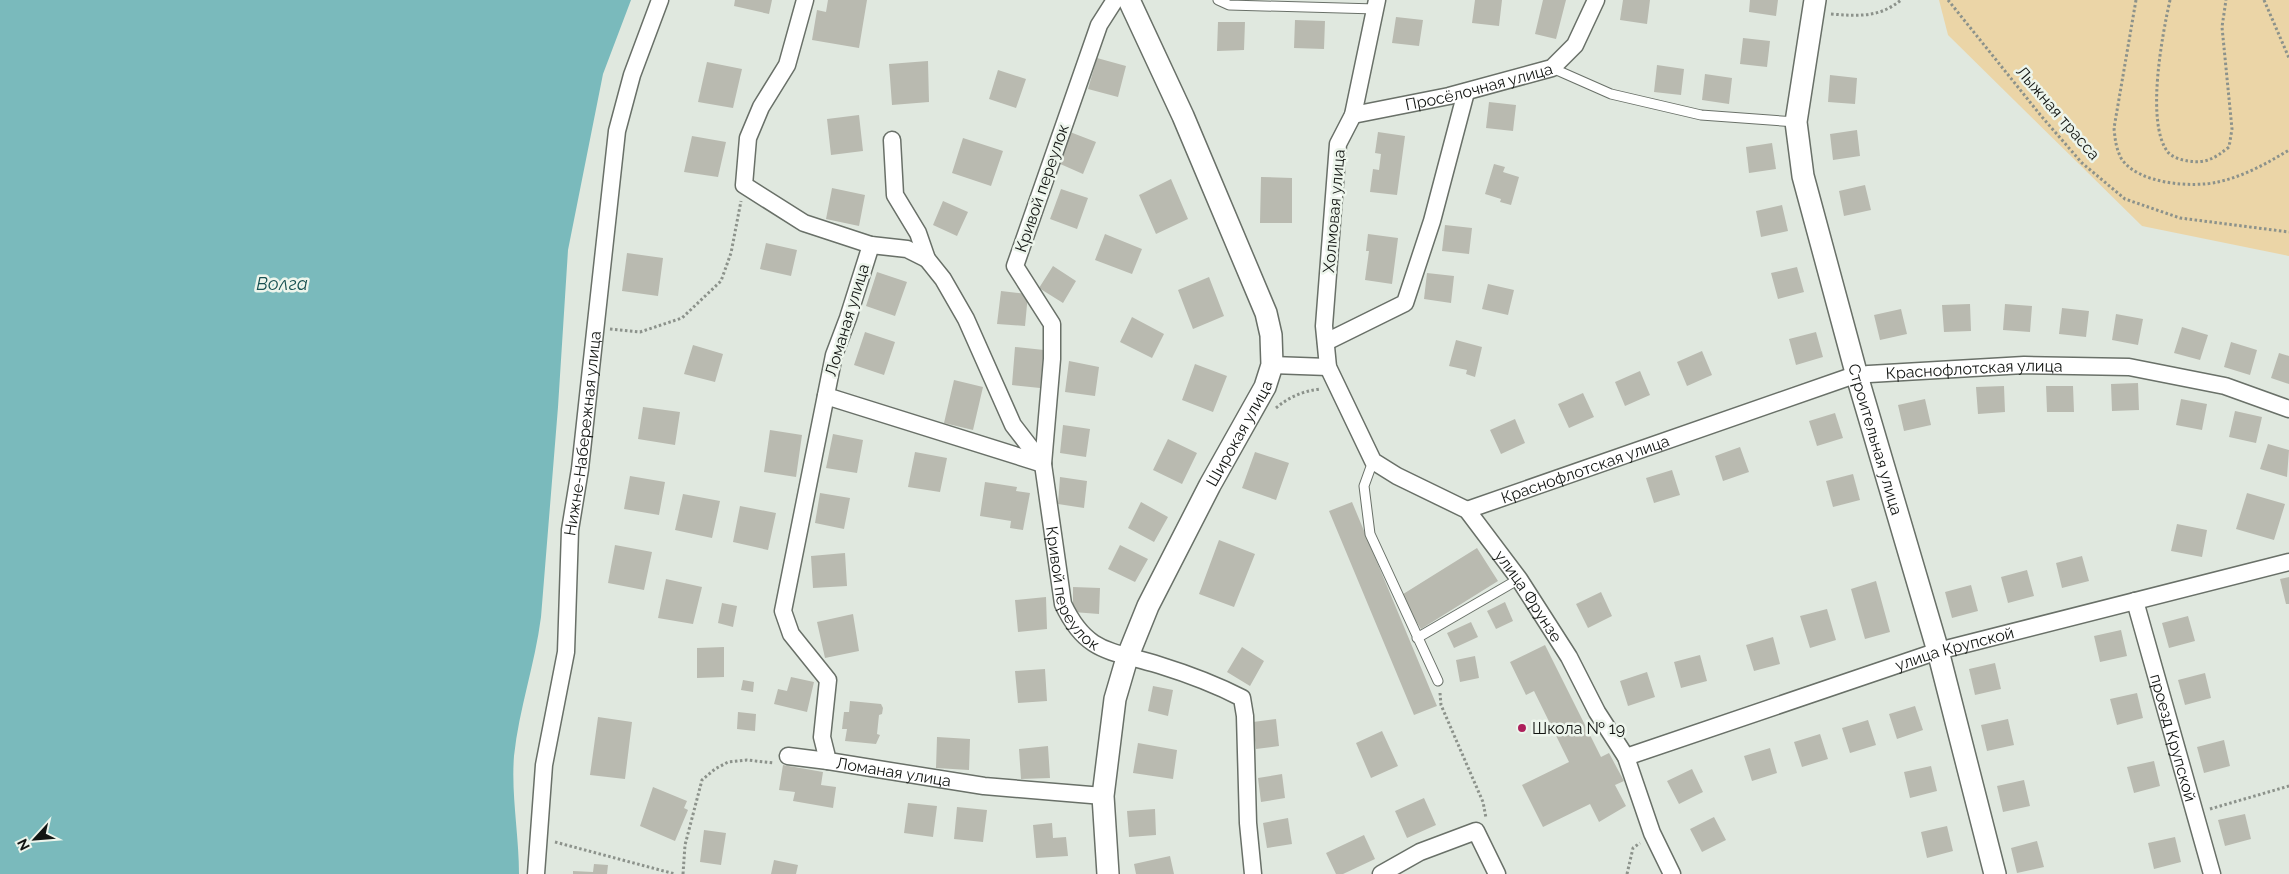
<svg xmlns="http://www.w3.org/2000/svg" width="2289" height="874" font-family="Raleway,sans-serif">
	<rect width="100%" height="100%" fill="#e0e8df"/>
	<!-- green -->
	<path fill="#ebd5a7" d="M1939,0H2289V256L2142,226L1948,35Z"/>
	<!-- water -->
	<path fill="#7ababc" d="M0,0H631L603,74L568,250L558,407L541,617C535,664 519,709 514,756C511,795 519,835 519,874H0Z"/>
	<!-- building -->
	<path fill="#b9bab0" d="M735,0H772L769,14L734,6Z
		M828,0H867L859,48L812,40L817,10L826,12Z
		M1475,0H1502L1499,26L1472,23Z
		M1543,0H1566L1556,39L1535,34Z
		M1623,0H1650L1647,24L1620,20Z
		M1750,0H1778L1776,16L1749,12Z
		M1396,17L1423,20L1419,46L1392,43Z
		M1295,20L1325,21L1324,49L1294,48Z
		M1218,22H1245L1244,50L1217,51Z
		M1743,38L1770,41L1767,67L1740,64Z
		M1097,58L1126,66L1118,97L1088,89Z
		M928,61L929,102L892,105L889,64Z
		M707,62L742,69L733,108L698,102Z
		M1657,65L1684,69L1681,95L1654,92Z
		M998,70L1026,79L1016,108L989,99Z
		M1705,74L1732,78L1729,104L1702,100Z
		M1830,75L1857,78L1855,104L1828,102Z
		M1489,102L1516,105L1513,131L1486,128Z
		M859,115L863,151L831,155L827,119Z
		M1857,130L1860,156L1833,160L1830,134Z
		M1070,132L1096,142L1083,174L1058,163Z
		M1378,132L1405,136L1397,195L1370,192L1373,169L1379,170L1381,154L1375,153Z
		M692,136L726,142L718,177L684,172Z
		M963,138L1003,151L991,186L952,173Z
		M1772,143L1776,169L1749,173L1746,147Z
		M1494,164L1505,167L1503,172L1519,177L1511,205L1500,202L1501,199L1485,194Z
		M1261,177L1292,178V223H1260Z
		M1171,179L1188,219L1156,234L1139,195Z
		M1865,185L1871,210L1844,216L1839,191Z
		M832,188L865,195L859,226L826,219Z
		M1061,189L1088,198L1077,229L1050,219Z
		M943,201L968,212L957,236L933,225Z
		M1782,205L1788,231L1761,237L1756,211Z
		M1445,225L1472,228L1469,254L1442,251Z
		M1105,234L1142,249L1132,274L1095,260Z
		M1368,234L1398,238L1392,284L1365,280L1369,251H1366Z
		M766,243L797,250L791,276L760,269Z
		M627,253L663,258L658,296L622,291Z
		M1053,266L1076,281L1063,303L1039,288Z
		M1797,267L1804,292L1778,299L1771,273Z
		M877,272L907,282L895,316L866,306Z
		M1427,273L1454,276L1451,303L1424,299Z
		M1209,277L1224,316L1193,329L1178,290Z
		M1488,284L1514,290L1508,315L1482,309Z
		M1001,291L1028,294L1025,326L997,324Z
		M1970,304L1971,331L1944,332L1942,305Z
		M2005,304L2032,306L2030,332L2003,330Z
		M2062,308L2089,311L2086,337L2059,334Z
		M1901,309L1907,334L1880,340L1874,315Z
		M2116,314L2143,319L2138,345L2112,340Z
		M1132,317L1164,334L1152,358L1120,342Z
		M2182,327L2208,335L2200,360L2174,353Z
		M865,332L895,342L884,375L854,365Z
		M1816,332L1823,357L1796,365L1789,339Z
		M1456,340L1482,347L1475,377L1466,374L1467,370L1449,366Z
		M2231,342L2257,350L2250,375L2224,367Z
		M693,345L723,354L715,382L684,374Z
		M1015,347L1044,350L1040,388L1012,385Z
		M1702,351L1712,375L1687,386L1677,362Z
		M2279,353L2289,356V384L2271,378Z
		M1069,361L1099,367L1095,396L1065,392Z
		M1195,364L1227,376L1213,412L1182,400Z
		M1640,371L1650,395L1625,406L1615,382Z
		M954,380L983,387L973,430L944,423Z
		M2138,383L2139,410L2112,411L2111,384Z
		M2004,386L2005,412L1978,414L1976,387Z
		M2046,386H2073L2074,412H2047Z
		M1583,393L1594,417L1569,428L1558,404Z
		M1925,399L1931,425L1904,431L1898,405Z
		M2181,399L2207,404L2202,430L2176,425Z
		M643,407L680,412L675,445L638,439Z
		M2235,411L2262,417L2256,443L2229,437Z
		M1835,413L1843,438L1817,446L1809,421Z
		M1515,419L1525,443L1501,454L1490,430Z
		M1063,425L1090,429L1086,457L1060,453Z
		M770,430L802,435L796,477L764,472Z
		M833,434L863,440L857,473L826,468Z
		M1168,439L1197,453L1182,484L1153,470Z
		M2268,444L2289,450L2287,477L2260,469Z
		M1740,447L1749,472L1723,481L1715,456Z
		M915,452L947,458L940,492L908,487Z
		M1255,452L1289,463L1276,500L1242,488Z
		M1672,470L1680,495L1654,503L1646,478Z
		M1853,474L1860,500L1833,507L1826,481Z
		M630,476L665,482L659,515L624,509Z
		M1060,477L1087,481L1084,508L1058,504Z
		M985,482L1017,487L1016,491L1030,493L1023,530L1010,528L1011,521L980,516Z
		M820,493L850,498L844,529L815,523Z
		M2247,493L2285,504L2274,540L2236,529Z
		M683,494L720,501L712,538L675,530Z
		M1141,502L1168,517L1154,542L1128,528Z
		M1352,502L1437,706L1414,715L1329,511Z
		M740,506L776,513L768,550L733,542Z
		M2177,524L2207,530L2202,557L2171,551Z
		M1219,540L1255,554L1234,607L1199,594Z
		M615,545L652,552L644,590L608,583Z
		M1120,545L1148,559L1135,582L1108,569Z
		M1477,548L1498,581L1421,629L1400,596Z
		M845,553L847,586L813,588L811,556Z
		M2082,556L2089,581L2062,588L2056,563Z
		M2027,570L2034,596L2008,603L2001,577Z
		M2289,577V604H2286L2280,579Z
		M666,579L702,587L693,624L658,618Z
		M1876,581L1890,632L1865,639L1851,589Z
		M1971,585L1978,611L1952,618L1945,592Z
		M1073,587L1100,588L1099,614L1073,612Z
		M1601,592L1612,616L1588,628L1576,604Z
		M1046,597L1047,629L1018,632L1015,600Z
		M1505,602L1513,621L1496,629L1487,611Z
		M722,603L737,606L733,627L718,623Z
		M1827,609L1836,640L1810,648L1800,616Z
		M853,614L859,651L825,658L817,622Z
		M2188,616L2195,641L2169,648L2162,623Z
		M1471,622L1478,637L1454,648L1447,633Z
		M2121,630L2127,656L2100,662L2094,636Z
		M1773,637L1780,664L1754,671L1746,645Z
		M1545,645L1601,757L1609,753L1624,781L1615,785L1626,806L1599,822L1590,804L1543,827L1522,785L1569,762L1534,691L1526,695L1510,662Z
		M724,647V677L697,678V648Z
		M1242,647L1264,661L1250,686L1227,672Z
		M1700,655L1707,681L1681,688L1674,662Z
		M1475,656L1479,678L1460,682L1456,660Z
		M1995,663L2001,689L1975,695L1969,669Z
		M1045,669L1047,701L1018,703L1015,671Z
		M1647,672L1655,697L1628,706L1620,681Z
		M2205,673L2211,698L2185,705L2178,680Z
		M791,677L814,682L807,712L774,704L778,689L787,691Z
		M743,680L754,682L753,692L741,690Z
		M1153,686L1173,690L1168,716L1148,711Z
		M2137,693L2143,718L2117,725L2110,699Z
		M850,701L881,704L883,708L882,714L879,715L877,734L880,735L876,744L845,741L847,729H842L844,712H849Z
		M1915,706L1923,730L1897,739L1889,714Z
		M738,712L756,714L755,731L737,729Z
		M598,717L632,722L625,779L590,775Z
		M1276,719L1279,746L1256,749L1253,722Z
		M2008,719L2014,745L1987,751L1981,725Z
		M1868,720L1876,745L1850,753L1842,728Z
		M1382,731L1398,766L1371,778L1356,743Z
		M1820,734L1828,759L1802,767L1794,742Z
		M937,737L970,739L969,770L936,768Z
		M2224,740L2230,766L2204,773L2197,747Z
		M1138,743L1177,750L1173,779L1133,773Z
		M1048,746L1050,778L1021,779L1019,749Z
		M1770,748L1777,773L1752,781L1744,756Z
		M2154,761L2160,786L2134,793L2127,767Z
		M783,765L823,772L821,785L836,787L833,808L793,801L795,792L779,790Z
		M1931,766L1937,791L1910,798L1904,772Z
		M1692,769L1703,792L1679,804L1667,781Z
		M1282,774L1285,798L1261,802L1258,778Z
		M2024,780L2030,806L2003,812L1997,786Z
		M653,787L687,801L684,808L688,810L675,841L640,826Z
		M1424,798L1436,825L1407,838L1395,811Z
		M908,803L937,806L933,837L904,833Z
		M957,807L987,810L983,842L954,839Z
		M1155,809L1156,835L1129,837L1127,811Z
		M2245,814L2251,839L2225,846L2218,820Z
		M1714,817L1726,840L1702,852L1690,829Z
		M1288,818L1292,844L1267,848L1263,823Z
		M1052,823L1053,838L1066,837L1068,856L1036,858L1033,825Z
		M1947,826L1953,851L1927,858L1921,832Z
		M704,830L726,833L721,865L700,862Z
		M1364,835L1375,859L1343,874H1336L1326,853Z
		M2175,837L2181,862L2154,869L2148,843Z
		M2037,841L2044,867L2017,873L2011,848Z
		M1170,856L1174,874H1136L1134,864Z
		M774,860L798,865L796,874H771Z
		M594,864L608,865L607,874H573V871L593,872Z"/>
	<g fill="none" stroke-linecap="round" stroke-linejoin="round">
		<defs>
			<path id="service" d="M1218,0L1229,5L1376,9
				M1552,68L1611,94L1701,115L1796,122
				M1373,461L1364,486L1370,534L1438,681
				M1417,638L1519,579"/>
			<g id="minor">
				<path d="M805,0L787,65L761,107L748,138L744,185L804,223L871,245L907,249L927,259"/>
				<path id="s1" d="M1115,0L1099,25L1015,266L1052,324V359L1043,464L1063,604C1087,655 1112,650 1159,665C1188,674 1215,684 1242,698L1245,716L1248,823L1253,874"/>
				<path id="s2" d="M1377,0L1353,115L1338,144L1324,326L1328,367L1373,461L1397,476L1467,510L1519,579L1569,657L1597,712L1626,757L1652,833L1672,874"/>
				<path id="s3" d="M1353,115L1449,96L1552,68L1575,45L1596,0"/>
				<path d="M892,140L895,195L918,233L927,259L943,279L966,319L1013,425L1043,464"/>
				<path id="s4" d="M871,245L848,318L834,355L783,611L791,634L828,680L822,737L828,761L984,786L1103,796"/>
				<path d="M1326,342L1405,303L1432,221L1466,92"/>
				<path d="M1272,365L1328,367"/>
				<path d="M826,396L1043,464"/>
				<path id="s5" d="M1467,510L1849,377L1869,374L2024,365L2129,367L2225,386L2289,409"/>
				<path id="s6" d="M2135,601L2212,874"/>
				<path d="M788,756L828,761"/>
				<path id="s7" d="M1626,757L1938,651L2289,562"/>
				<path id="s8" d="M536,874L544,765L566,652L570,530L580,469L617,131L632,75L660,0"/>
				<path d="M1381,874L1420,852L1476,831L1497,874"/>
			</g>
			<g id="tertiary">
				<path id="s9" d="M1815,0L1796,122L1803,176L1857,376L1938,651L1995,874"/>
				<path id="s10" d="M1108,874L1103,796L1115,699L1127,658L1148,606L1210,485L1265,387L1272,365L1271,335L1266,313L1183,116L1129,0"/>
			</g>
		</defs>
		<!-- service casing -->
		<use href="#service" stroke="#697068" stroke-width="11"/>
		<!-- minor casing -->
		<use href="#minor" stroke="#697068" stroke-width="19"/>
		<!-- tertiary casing -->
		<use href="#tertiary" stroke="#697068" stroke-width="24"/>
		<!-- path -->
		<path stroke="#8c928b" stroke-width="3" stroke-dasharray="2.5 2.5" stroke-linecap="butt" d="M1948,0L2042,117L2082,163L2125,199L2180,218L2289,232
			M2136,0L2114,128C2115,139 2116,148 2121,158C2137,184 2192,188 2218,182C2244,176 2266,164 2289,150
			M2170,0C2162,36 2146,121 2167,151C2171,157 2181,160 2188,161C2206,164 2215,158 2229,147L2232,129L2222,27L2226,0
			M2264,0L2289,58
			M1831,14C1858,16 1879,18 1901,0
			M610,329L640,332L682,318L721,281L731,253L741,201
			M1276,408C1289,397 1303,391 1320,389
			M1440,693L1441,705L1483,802L1486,818
			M2210,809L2289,786
			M555,842L675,874
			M683,874L685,845L702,780L715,769L728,762L747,760L774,763
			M1627,874L1633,848L1640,843"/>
		<!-- service -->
		<use href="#service" stroke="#fff" stroke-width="9"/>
		<!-- minor -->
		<use href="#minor" stroke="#fff" stroke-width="16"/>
		<!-- tertiary -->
		<use href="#tertiary" stroke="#fff" stroke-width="21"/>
	</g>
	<!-- markers -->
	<circle fill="#ad1f5b" stroke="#edf5ec" stroke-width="2" cx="1522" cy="728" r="5"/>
	<g text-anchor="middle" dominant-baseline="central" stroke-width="5" stroke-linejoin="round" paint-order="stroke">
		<!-- street labels -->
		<g font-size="16" fill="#121512" stroke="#edf5ec">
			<text stroke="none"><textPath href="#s3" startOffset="129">Просёлочная улица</textPath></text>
			<text transform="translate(2058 113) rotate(49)">Лыжная трасса</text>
			<text transform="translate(1042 188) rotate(-71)">Кривой переулок</text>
			<text transform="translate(1334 211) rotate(-85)">Холмовая улица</text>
			<text transform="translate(847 320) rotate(-73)">Ломаная улица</text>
			<text stroke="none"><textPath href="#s5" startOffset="530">Краснофлотская улица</textPath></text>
			<text stroke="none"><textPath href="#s10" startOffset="470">Широкая улица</textPath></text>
			<text stroke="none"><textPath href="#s8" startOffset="444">Нижне-Набережная улица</textPath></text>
			<text stroke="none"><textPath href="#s9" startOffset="451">Строительная улица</textPath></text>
			<text stroke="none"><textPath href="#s5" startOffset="125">Краснофлотская улица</textPath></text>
			<text stroke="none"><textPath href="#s1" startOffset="624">Кривой переулок</textPath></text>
			<text stroke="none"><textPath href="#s2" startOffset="690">улица Фрунзе</textPath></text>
			<text stroke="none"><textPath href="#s7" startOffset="346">улица Крупской</textPath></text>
			<text stroke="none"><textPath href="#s6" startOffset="142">проезд Крупской</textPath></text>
			<text stroke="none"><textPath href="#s4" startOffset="609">Ломаная улица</textPath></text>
		</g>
		<!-- poi labels -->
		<g font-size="16" fill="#121512" stroke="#edf5ec" text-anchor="start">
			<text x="1532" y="728">Школа № 19</text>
		</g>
		<!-- water labels -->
		<g font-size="18" font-style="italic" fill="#175051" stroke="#edf5ec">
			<text x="282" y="283">Волга</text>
		</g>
	</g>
	<!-- north arrow -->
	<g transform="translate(35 839) rotate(244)" stroke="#edf5ec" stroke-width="4" paint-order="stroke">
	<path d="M0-4L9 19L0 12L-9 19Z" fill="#121512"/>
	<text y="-8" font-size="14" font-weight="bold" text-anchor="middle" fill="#121512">N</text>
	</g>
</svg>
